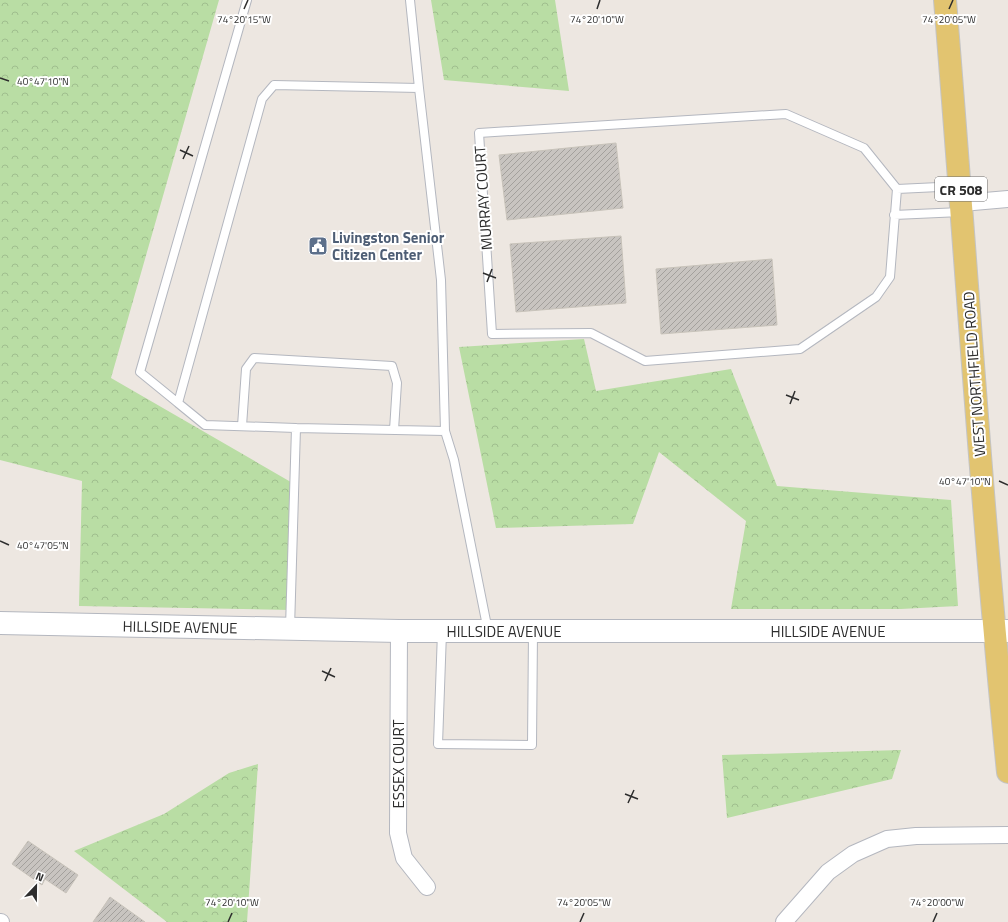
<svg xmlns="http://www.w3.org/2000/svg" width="1008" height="922" font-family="'Titillium Web',sans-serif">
	<defs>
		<pattern id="forest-crowns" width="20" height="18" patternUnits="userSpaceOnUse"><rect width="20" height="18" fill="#b9dda4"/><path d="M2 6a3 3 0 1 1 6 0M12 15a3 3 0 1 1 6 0" fill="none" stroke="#9fbe8e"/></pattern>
		<pattern id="building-hatch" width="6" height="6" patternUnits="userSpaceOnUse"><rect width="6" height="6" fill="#c8c4c0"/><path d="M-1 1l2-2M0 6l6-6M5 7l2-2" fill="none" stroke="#a3a09c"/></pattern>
	</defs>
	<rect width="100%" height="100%" fill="#ede7e1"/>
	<!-- forest -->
	<path fill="url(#forest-crowns)" d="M0,0H219L111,378L296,485L289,610L79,606L82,481L0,460Z
		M431,0H555L569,91L444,80Z
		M584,339L596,391L731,369L777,486L951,500L958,606L901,609H731L746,521L659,452L633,524L496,528L459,347Z
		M901,750L892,779L727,818L722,755Z
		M258,764L247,922H167L74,851L164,814L229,773Z"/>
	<!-- building -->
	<path fill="url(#building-hatch)" stroke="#c8c3ba" d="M616,143L623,208L507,220L499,155Z
		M621,236L626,303L516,312L510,244Z
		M772,259L777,325L661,334L656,269Z
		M28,841L78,875L66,893L45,879L42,885L12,864Z
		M110,897L145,922H93Z"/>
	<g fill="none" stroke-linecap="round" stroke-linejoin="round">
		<defs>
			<path id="lane" d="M410,0L419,88
				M786,114L864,148L897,189L890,277L876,297L800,349L645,361L591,333L492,334L479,133Z
				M897,189L960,186
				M894,215L961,212
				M178,403L140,372L247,0
				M242,426L246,369L254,358L392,366L397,383L394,430
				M296,428L445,431
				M290,628L296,428L205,425L178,403L262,99L274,85L419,88L441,280L445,431L454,460L488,631
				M442,632L438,744L532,745L533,632"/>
			<path id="street" d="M962,203L1008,199
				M399,631L398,833L404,858L427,887
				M0,922H1
				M784,922L828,872L853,854L887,839L916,836L1008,835"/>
			<path id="secondary" d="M0,623L399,631H1008"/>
			<path id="primary" d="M945,0C966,257 982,515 1008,772"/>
		</defs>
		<!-- lane casing -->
		<use href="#lane" stroke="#b4b7bf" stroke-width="10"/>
		<!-- street casing -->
		<use href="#street" stroke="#b4b7bf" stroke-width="18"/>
		<!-- secondary casing -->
		<use href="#secondary" stroke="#b4b7bf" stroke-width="24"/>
		<!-- primary casing -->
		<use href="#primary" stroke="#c4c4c4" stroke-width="24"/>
		<!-- lane -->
		<use href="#lane" stroke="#fff" stroke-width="8"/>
		<!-- street -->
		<use href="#street" stroke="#fff" stroke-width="16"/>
		<!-- secondary -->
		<use href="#secondary" stroke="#fff" stroke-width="22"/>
		<!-- primary -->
		<use href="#primary" stroke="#e2c470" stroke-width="22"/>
	</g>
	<!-- ticks -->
	<path fill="none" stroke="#2d2d2d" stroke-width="1.5" d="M244,9L248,0M597,9L600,0M949,9L953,0M0,78L9,81M180,150L193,156M183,159L189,146M483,273L496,278M487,282L492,269M786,395L799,400M790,404L795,391M999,481L1008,485M0,541L9,545M322,671L335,677M325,681L331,668M625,794L638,799M628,803L634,790M228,922L232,913M580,922L584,913M933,922L937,913"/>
	<!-- icons -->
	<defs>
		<symbol id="civic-square" viewBox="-11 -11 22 22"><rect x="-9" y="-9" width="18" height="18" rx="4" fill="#5c6f8a" stroke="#fff"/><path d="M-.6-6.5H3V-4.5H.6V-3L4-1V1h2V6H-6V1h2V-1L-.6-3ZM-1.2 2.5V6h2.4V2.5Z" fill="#fff"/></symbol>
	</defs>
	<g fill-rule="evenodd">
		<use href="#civic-square" x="307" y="235" width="22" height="22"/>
	</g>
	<g text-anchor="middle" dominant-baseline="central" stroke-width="4" stroke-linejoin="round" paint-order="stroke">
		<!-- shield labels -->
		<rect fill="#fff" stroke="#6c6c6c" stroke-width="1" x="935" y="177" width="52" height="24" rx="3"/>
		<g font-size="14" font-weight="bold" fill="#2d2d2d">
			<text x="961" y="189">CR 508</text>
		</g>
		<!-- street labels -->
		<g font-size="15" fill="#2d2d2d" stroke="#fff">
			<text transform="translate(483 198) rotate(-94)">MURRAY COURT</text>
			<text transform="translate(974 374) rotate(-94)">WEST NORTHFIELD ROAD</text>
			<text transform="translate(180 627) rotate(1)">HILLSIDE AVENUE</text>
			<text x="504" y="631">HILLSIDE AVENUE</text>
			<text x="828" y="631">HILLSIDE AVENUE</text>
			<text transform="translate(398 764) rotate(-90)">ESSEX COURT</text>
		</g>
		<!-- service labels -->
		<g font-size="15" font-weight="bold" fill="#4e5e75" stroke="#fff" text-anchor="start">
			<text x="332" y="237">Livingston Senior<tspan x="332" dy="17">Citizen Center</tspan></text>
		</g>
	</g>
	<g font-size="10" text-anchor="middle" fill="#2d2d2d" stroke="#fff" stroke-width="4" stroke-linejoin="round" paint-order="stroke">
		<text x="244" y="23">74°20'15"W</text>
		<text x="597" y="23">74°20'10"W</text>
		<text x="949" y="23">74°20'05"W</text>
		<text x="43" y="85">40°47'10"N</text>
		<text x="965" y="485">40°47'10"N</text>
		<text x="43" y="549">40°47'05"N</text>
		<text x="232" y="906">74°20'10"W</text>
		<text x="584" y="906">74°20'05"W</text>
		<text x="937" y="906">74°20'00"W</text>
	</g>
	<!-- north arrow -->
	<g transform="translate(36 886) rotate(22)" stroke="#ffffff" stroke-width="3" paint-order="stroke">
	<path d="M0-3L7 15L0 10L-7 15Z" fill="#2d2d2d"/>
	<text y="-6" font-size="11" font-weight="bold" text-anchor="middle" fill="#2d2d2d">N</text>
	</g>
</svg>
